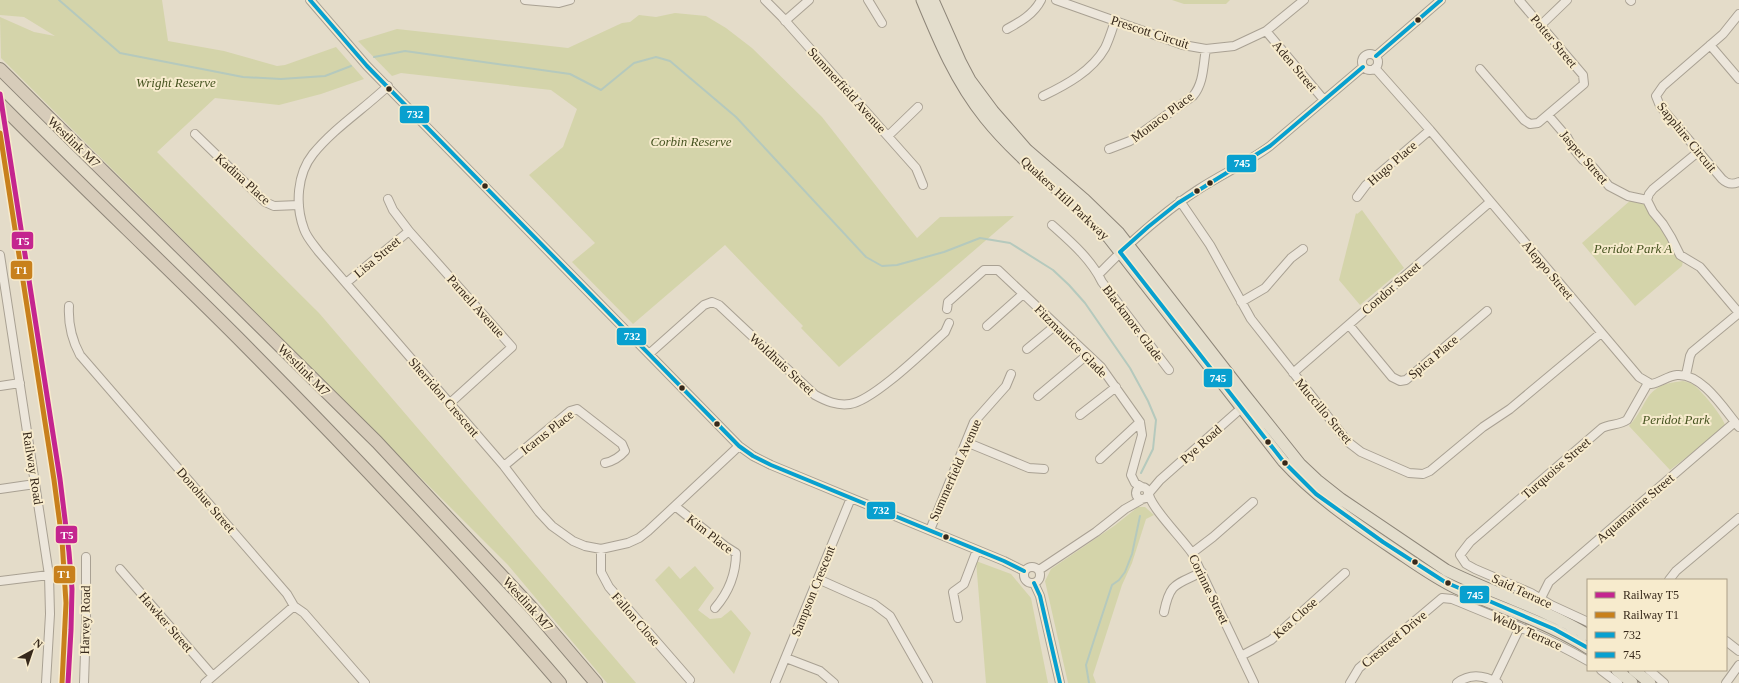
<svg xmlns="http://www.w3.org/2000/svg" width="1739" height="683" font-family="'Times New Roman',serif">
	<rect width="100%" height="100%" fill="#e4dcc9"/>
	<!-- green -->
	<path fill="#d4d4aa" d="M0,0H162L168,41L224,51L277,66L285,65L336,47L364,79L321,94L279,105L215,98L157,152L319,313L636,683H607L508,565L1,58L0,17L34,32L55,36L24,17L0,15Z
		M1172,0H1230L1226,4H1184Z
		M675,13L706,16L726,28L752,48L822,117L917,238L940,217L1014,216L839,367L801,328L803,326L725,245L633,324L572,262L595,243L529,175L563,147L577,109L551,90L401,73L392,76L358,41L397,29L568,48L622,23L630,22L639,15L656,17Z
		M1632,199L1643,202L1668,237L1675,253L1683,261L1682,266L1635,306L1582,243Z
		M1362,210L1404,268L1360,305L1339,280L1356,213L1357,214Z
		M1683,381C1686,382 1689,382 1692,384C1700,388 1723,417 1725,425L1723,429L1670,470L1629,426C1651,402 1642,385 1683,381Z
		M1138,507H1145L1154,515L1146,519L1132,563L1122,585L1093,675L1096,683H1068L1045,581L1051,569L1114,526Z
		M976,561L1011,574L1031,598L1048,683H986Z
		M669,566L680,579L695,566L714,588L698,610L710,619L721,618L731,610L751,633L734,674L655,580Z"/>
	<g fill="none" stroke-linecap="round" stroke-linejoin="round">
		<!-- stream -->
		<path stroke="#b5c9bd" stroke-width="2" d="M59,0L120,53L243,77L281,79L325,76L351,66
			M374,57L405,51L570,74L601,90L634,63L656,57L670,61L736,117L866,257L882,266L897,265L944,252L980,238L1010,243L1053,270L1069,285L1085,303L1130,368L1148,401L1156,420L1153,449L1141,473
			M1089,683L1086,665L1095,637L1112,585L1119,580L1125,572L1132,554L1140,516"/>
		<defs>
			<path id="minor" d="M310,0L367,66L739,446L753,456L771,465L1004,561L1024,571
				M525,0L559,3L570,0
				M765,0L782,17L916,168L923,185
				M868,0L882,23
				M1056,0L1183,45L1206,49L1234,46L1266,31L1304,0
				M1630,0L1631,1
				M1739,14L1723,34L1663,86L1656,96L1660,106L1722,179C1727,184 1732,185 1739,182
				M785,21L809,0
				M1541,25L1567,0
				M1007,29C1020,22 1034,14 1041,0
				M1266,31L1324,100
				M1710,45L1739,79
				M1362 62a8 8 0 1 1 16 0a8 8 0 1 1-16 0Z
				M1376,56L1441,0
				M1375,68L1430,130L1639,377L1651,384C1660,383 1667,376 1677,375C1702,373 1724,409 1739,427
				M1480,69L1524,120L1530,124L1538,123L1584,84L1583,75L1519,0
				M388,86C364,109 334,128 313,154C297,174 295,205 304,229C307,238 314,245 319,252L504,466L539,512L552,526L573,541L585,546L601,549L628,543L639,538L648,531L739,446
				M1043,96C1066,85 1092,71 1105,48C1109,40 1112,30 1115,21
				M1548,115L1567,137L1573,148L1583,160L1593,167L1609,186L1628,196L1647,200
				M195,134L265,202L274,206L299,205
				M888,136L918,107
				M1109,149L1130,141L1193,96C1204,83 1203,65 1206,49
				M1698,152L1653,189L1649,194L1647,200L1653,212L1663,224L1671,237L1680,255L1700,267L1739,313
				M1357,197L1366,185L1430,130
				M388,199L393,210L409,231L512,347L449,404
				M1180,201L1210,245L1251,319L1348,442L1361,452L1409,473L1423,474L1430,471L1483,427L1510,409L1601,333
				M1052,225C1071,242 1091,259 1102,282L1169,370
				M0,255L49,575L50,614L46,683
				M1099,274C1129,243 1162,213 1199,189C1222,174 1247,163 1270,146L1363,67
				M346,283L409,231
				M1241,302L1265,288L1291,258L1303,249
				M69,306C68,323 72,340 80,355L287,594L294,606L304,613L365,683
				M947,309L948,302L984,270H998L1101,367L1140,422L1142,435L1131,475L1135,483L1142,487
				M1349,325L1392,377L1400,381L1406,380L1487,311
				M987,326L1023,294
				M1027,349L1056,325
				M649,354L704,305L712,302L719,305L815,395C826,401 837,406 850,404C873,401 925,350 945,332L949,323
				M1293,373L1490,202
				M1686,375L1690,356L1692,352L1739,313
				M0,386L20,383
				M1038,396L1087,355
				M1080,415L1116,387
				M966,442L1029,468L1044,469
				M1100,459L1140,422
				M504,466L570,411L577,409L622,444L625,451C619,458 614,461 605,463
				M1136 493a6 6 0 1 1 12 0a6 6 0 1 1-12 0Z
				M0,489L35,484
				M1149,493L1160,480L1246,404
				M1149,495C1153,510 1181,537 1192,553L1254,683
				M675,506L725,546L736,553C736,574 728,593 715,608
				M930,530L974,422L1006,386L1011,374
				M601,549V572L609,587L690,680
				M1192,553L1213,537L1253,502
				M1024 575a8 8 0 1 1 16 0a8 8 0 1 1-16 0Z
				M120,569L213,676
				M1039,570L1096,532L1125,509L1141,500
				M818,579L874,604L890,616L928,683
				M1669,580L1676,571L1739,518
				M0,581L49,575
				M1034,583L1040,596L1060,683
				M1541,598L1549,582L1735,422
				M1164,612C1170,582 1176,585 1202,572
				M958,618L953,592L964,584L977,550
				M1588,622L1551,605L1531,593L1475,569L1466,564L1460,555L1470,542L1602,428C1610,424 1620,425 1627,420L1648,383
				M1726,641L1739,651
				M1241,656L1271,640L1345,573
				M786,658L820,671L834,683
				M1601,670L1618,683
				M1649,670L1664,683
				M1494,681L1520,627
				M84,683L86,623V557
				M205,683L294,606
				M775,683L851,498
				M1350,683L1359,668L1442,598L1452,599C1498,618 1545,636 1588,661
				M1457,683C1470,673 1484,675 1498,683
				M1726,683L1739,665"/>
			<path id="major" d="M922,0C939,41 956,82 985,118C1021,163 1069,196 1109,238L1283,461C1315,496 1353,522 1392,548C1413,562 1433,577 1456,588C1500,608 1547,622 1588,648
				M933,0L960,61L970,80L993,111L1027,150L1085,200L1119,233L1241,390L1300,464L1317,480L1341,499L1446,570C1492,593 1543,608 1588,635
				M1617,670L1632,683
				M1634,670L1650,683"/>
			<path id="highway" d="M0,69L377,442L532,608L596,683
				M0,104C78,183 159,259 237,337C348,449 457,563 560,683"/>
		</defs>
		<!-- minor casing -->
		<use href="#minor" stroke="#a9a193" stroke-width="10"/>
		<!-- major casing -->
		<use href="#major" stroke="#8e8679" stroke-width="13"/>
		<!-- highway casing -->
		<use href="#highway" stroke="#8e8679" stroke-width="14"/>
		<!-- minor -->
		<use href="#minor" stroke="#ece6db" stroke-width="8"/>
		<!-- major -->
		<use href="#major" stroke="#e3ddcc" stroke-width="11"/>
		<!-- highway -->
		<use href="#highway" stroke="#d7ccba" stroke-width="12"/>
		<defs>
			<path id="bus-1" d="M310,0L367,66L739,446L753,456L771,465L1004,561L1024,571
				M1034,583L1040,596L1060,683"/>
			<path id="bus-2" d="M1376,56L1441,0
				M1363,67L1270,146L1178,203L1148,227L1120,252L1283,461L1316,494L1383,542L1445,582L1554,629L1588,648"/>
		</defs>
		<!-- bus-1 casing -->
		<use href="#bus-1" stroke="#f7ebcd" stroke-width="7"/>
		<!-- bus-2 casing -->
		<use href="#bus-2" stroke="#f7ebcd" stroke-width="7"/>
		<!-- bus-1 -->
		<use href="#bus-1" stroke="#08a0cf" stroke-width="4"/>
		<!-- bus-2 -->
		<use href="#bus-2" stroke="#08a0cf" stroke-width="4"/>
		<defs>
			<path id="rail-1" d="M0,94L60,479L69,552L72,589L71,630L68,683"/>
			<path id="rail-2" d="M0,133L54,480L62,540L66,603L62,683"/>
		</defs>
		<!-- rail-1 casing -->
		<use href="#rail-1" stroke="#f7ebcd" stroke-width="8"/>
		<!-- rail-2 casing -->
		<use href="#rail-2" stroke="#f7ebcd" stroke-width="8"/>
		<!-- rail-1 -->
		<use href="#rail-1" stroke="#c4258f" stroke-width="5"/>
		<!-- rail-2 -->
		<use href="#rail-2" stroke="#c8801c" stroke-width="5"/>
	</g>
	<!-- markers -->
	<g fill="#37291b" stroke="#f7ebcd" stroke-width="1.5">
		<circle cx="1418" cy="20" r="3.5"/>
		<circle cx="389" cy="89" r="3.5"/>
		<circle cx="1210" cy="183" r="3.5"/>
		<circle cx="485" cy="186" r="3.5"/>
		<circle cx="1197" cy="191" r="3.5"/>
		<circle cx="682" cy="388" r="3.5"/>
		<circle cx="717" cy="424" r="3.5"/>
		<circle cx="1268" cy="442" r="3.5"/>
		<circle cx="1285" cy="463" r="3.5"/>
		<circle cx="946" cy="537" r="3.5"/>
		<circle cx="1415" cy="562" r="3.5"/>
		<circle cx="1448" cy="583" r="3.5"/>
	</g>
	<g text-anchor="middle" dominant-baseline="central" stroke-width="4" stroke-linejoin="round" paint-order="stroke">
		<!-- street labels -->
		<g font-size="13" fill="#37291b" stroke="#f7ebcd">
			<text transform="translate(1150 32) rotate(18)">Prescott Circuit</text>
			<text transform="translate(1554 41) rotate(50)">Potter Street</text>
			<text transform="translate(1295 66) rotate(50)">Aden Street</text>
			<text transform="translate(847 90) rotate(48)">Summerfield Avenue</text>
			<text transform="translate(1162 117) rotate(-37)">Monaco Place</text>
			<text transform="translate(1687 137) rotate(51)">Sapphire Circuit</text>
			<text transform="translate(74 142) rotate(44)">Westlink M7</text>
			<text transform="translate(1584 157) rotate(49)">Jasper Street</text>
			<text transform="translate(1392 163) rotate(-41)">Hugo Place</text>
			<text transform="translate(243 179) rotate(42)">Kadina Place</text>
			<text transform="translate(1065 198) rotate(43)">Quakers Hill Parkway</text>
			<text transform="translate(377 257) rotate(-40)">Lisa Street</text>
			<text transform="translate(1548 270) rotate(50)">Aleppo Street</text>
			<text transform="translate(1391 288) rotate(-41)">Condor Street</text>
			<text transform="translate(476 306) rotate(48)">Parnell Avenue</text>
			<text transform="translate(1133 323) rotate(53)">Blackmore Glade</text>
			<text transform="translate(1071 341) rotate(45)">Fitzmaurice Glade</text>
			<text transform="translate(1433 357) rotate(-40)">Spica Place</text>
			<text transform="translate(782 364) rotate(43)">Woldhuis Street</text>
			<text transform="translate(304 370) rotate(45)">Westlink M7</text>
			<text transform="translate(444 397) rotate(49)">Sherridon Crescent</text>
			<text transform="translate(1324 411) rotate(50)">Muccillo Street</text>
			<text transform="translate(547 432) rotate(-38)">Icarus Place</text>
			<text transform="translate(1201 444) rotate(-42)">Pye Road</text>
			<text transform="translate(33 468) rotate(81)">Railway Road</text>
			<text transform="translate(1556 468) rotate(-41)">Turquoise Street</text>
			<text transform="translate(955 470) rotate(-66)">Summerfield Avenue</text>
			<text transform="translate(206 500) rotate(49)">Donohue Street</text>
			<text transform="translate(1635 508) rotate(-41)">Aquamarine Street</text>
			<text transform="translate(710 534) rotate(38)">Kim Place</text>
			<text transform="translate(1209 589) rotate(64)">Corinne Street</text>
			<text transform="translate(813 591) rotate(-68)">Sampson Crescent</text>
			<text transform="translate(1522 591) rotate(25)">Said Terrace</text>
			<text transform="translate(528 604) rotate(48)">Westlink M7</text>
			<text transform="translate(1295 618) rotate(-42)">Kea Close</text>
			<text transform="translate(636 619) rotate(49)">Fallon Close</text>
			<text transform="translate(85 620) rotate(-89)">Harvey Road</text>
			<text transform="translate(166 622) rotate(49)">Hawker Street</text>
			<text transform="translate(1527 631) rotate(24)">Welby Terrace</text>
			<text transform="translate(1394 639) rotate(-40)">Crestreef Drive</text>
		</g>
		<!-- park labels -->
		<g font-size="13" font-style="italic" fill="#475421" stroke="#f7ebcd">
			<text x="176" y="82">Wright Reserve</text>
			<text x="691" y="141">Corbin Reserve</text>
			<text x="1633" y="248">Peridot Park A</text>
			<text x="1676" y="419">Peridot Park</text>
		</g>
	</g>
	<g stroke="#f7ebcd" stroke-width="1.5">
		<rect x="399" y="105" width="31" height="19" rx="4" fill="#08a0cf"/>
		<rect x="1226" y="154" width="31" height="19" rx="4" fill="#08a0cf"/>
		<rect x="11" y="231" width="23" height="19" rx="4" fill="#c4258f"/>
		<rect x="10" y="260" width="23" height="20" rx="4" fill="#c8801c"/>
		<rect x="616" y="327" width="31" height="19" rx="4" fill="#08a0cf"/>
		<rect x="1203" y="368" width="30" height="20" rx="4" fill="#08a0cf"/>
		<rect x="866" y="501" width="30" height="19" rx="4" fill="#08a0cf"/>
		<rect x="55" y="525" width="23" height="19" rx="4" fill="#c4258f"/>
		<rect x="53" y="565" width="23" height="19" rx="4" fill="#c8801c"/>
		<rect x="1459" y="585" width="31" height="19" rx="4" fill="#08a0cf"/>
	</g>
	<g font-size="11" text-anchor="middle" font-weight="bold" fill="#fff">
		<text x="415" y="118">732</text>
		<text x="1242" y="167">745</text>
		<text x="23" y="245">T5</text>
		<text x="21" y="274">T1</text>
		<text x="632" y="340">732</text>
		<text x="1218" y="382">745</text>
		<text x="881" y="514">732</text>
		<text x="67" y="539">T5</text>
		<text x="64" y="578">T1</text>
		<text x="1475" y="599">745</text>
	</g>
	<!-- legend -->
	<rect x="1587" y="579" width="140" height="92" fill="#f7ebcd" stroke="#aa9d86"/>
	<rect x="1595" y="592" width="20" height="6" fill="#c4258f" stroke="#aa9d86"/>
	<text x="1623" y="599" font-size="12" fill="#37291b">Railway T5</text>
	<rect x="1595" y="612" width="20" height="6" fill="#c8801c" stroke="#aa9d86"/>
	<text x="1623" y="619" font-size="12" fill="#37291b">Railway T1</text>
	<rect x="1595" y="632" width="20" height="6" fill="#08a0cf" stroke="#aa9d86"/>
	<text x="1623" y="639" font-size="12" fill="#37291b">732</text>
	<rect x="1595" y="652" width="20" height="6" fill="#08a0cf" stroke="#aa9d86"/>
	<text x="1623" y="659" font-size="12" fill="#37291b">745</text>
	<!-- north arrow -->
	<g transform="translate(32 651) rotate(40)" stroke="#f7ebcd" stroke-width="3" paint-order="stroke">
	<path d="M0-3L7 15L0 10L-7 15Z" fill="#37291b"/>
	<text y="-6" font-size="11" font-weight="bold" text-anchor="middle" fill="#37291b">N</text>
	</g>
</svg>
